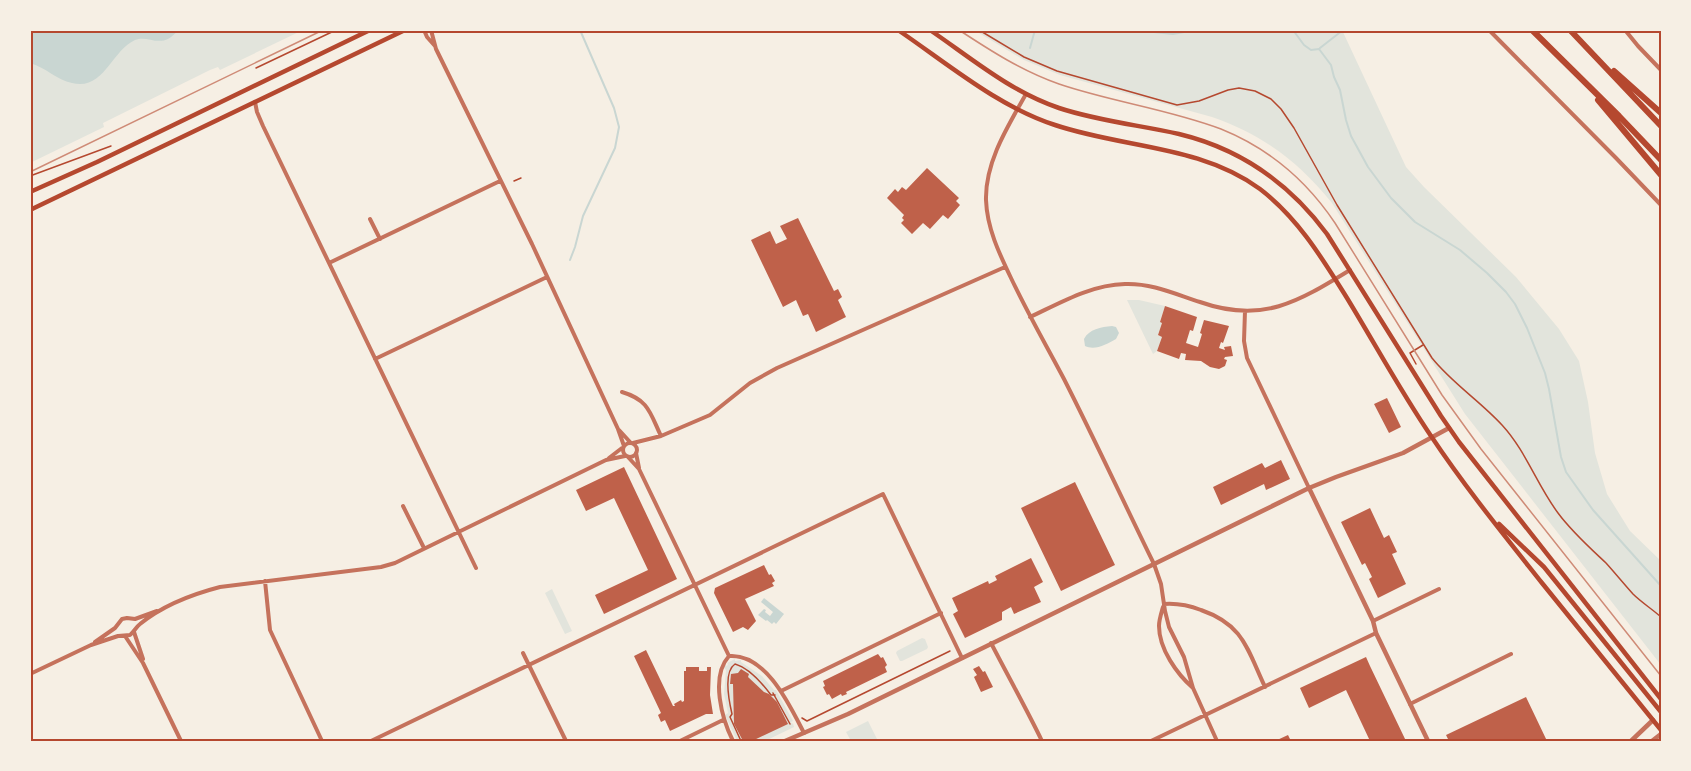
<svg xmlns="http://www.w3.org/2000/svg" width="1691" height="771" font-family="Jost,sans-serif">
	<rect width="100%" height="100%" fill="#f6efe4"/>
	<!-- green -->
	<path fill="#e2e4dc" d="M30,30H303L220,70L218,67L210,70L103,123L104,127L30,163Z
		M974,30H1342L1406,167L1424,187L1516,277L1559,329L1579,361L1588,402L1595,453L1607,494L1630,531L1661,561V665L1465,414L1332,203C1298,161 1263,135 1212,117L1060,75L1024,60Z
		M1127,300H1139L1165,306L1160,321L1162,323L1158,335L1162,337L1157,351L1153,354Z
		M552,589L572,631L565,634L545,593Z
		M922,638L925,639L928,647L927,649L902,661H900L896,653L897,651Z
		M735,659V661L741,660V662L762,676L774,690H776L793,721L791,722L792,724L793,723L794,727L765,741H737L725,715L728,713L724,694L726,670L724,668L725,665L727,666L728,664L727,663Z
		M868,721L878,741H851L846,732Z"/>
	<!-- water -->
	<path fill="#c9d6d2" d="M30,30H178C162,51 149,34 135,40C111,51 104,91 72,83C57,80 45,67 30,63Z
		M1112,326L1116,327L1119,333L1116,339C1107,344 1095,351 1085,346L1084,339C1089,329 1101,327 1112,326Z
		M764,598L784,614L776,624L774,622L772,624L767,620L766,621L758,615L764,609L766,610L765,612L770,616L773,612L761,602Z"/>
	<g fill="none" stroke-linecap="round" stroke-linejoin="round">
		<!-- stream -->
		<path stroke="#c9d6d2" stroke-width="2" d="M1135,30L1173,34L1195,30
			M1293,30L1304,45L1311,50L1319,49L1331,65L1334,77L1340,90L1346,120L1351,136L1368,167L1391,198L1415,222L1460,250L1487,273L1506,292L1515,304L1527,328L1545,373L1549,389L1561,457L1566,472L1593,510L1661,586
			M1030,48L1035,30
			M1320,48L1343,30
			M570,260L575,247L583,216L615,148L619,127L614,108L580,30"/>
	</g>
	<!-- building -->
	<path fill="#bf614a" d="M927,168L959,198L956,201L960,205L948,219L943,215L930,229L923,223L912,234L901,223L904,220L902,218L904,215L887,198L895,189L898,192L902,187L906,190Z
		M798,218L834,291L838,289L842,297L838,300L846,317L816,332L808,314L803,316L796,300L783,307L751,240L770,231L776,244L787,239L780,226Z
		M1165,306L1197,317L1193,331L1190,330L1186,343L1198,347L1202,334L1200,333L1204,320L1229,326L1223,343L1221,342L1219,348L1225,350L1224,347L1231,346L1233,356L1225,357L1224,359L1227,360L1225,366L1219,369L1210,367L1201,361L1185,360L1186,354L1181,353L1179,359L1157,351L1162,337L1158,335L1162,323L1160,322Z
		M1387,398L1401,427L1389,433L1374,404Z
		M1281,460L1290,479L1266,490L1264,484L1221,505L1213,487L1262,463L1265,468Z
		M624,467L677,579L604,614L595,595L648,570L614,498L586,511L576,490Z
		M1075,482L1115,565L1061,591L1021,508Z
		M1370,508L1384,538L1389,535L1397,552L1392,554L1406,584L1378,598L1369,579L1372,577L1365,563L1362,565L1341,522Z
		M1031,558L1043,582L1034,587L1041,602L1014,614L1011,607L1002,612V620L965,638L953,614L958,611L952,598L988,581L989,584L997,580L995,576Z
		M764,565L769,575L771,574L775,581L772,583L774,586L745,599L756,621L748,630L743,627L733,632L714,593L715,588Z
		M646,650L673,706H675L674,704L681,700L682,702L684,701V671H686V667H699V671H707V667H711L710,695L713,714H706L670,731L665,720L661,722L658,715L661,713L634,656Z
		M878,654L881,658L883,657L887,665L885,667L887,672L846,692L847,694L842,696L841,694L832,699L829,694L827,695L823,687L825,686L823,681Z
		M1366,657L1370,666L1406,741H1370L1346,690L1309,708L1300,688Z
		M979,666L983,672L985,671L993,687L981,692L974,677L977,675L973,669Z
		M741,669L749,674L748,677L764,692L769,694L777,702L788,724L752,741H743L734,724L733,684H730L731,674L738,673Z
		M1526,697L1547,741H1449L1446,735Z
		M1288,735L1291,741H1275Z"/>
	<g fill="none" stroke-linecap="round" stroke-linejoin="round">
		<!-- path -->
		<path stroke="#b5482f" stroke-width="1.5" d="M979,30L1024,57L1057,71L1177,105L1199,101L1228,90L1239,88L1255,91L1271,99L1281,109L1294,128L1337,205L1432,358C1452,383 1480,401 1502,425C1526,451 1537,485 1558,513C1572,532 1589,547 1606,563C1615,573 1624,584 1633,594C1641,602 1652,609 1661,617
			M256,68L336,30
			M30,176L111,146
			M514,181L521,178
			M1416,364L1410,353L1423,345
			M773,693L790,724
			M802,718L807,721L950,651
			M741,741L730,717L732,714C729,701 723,672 735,664C749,668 762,683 771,695H775"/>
		<!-- minor -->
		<path stroke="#c5725c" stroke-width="4" d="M424,30L427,37L435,46
			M431,30L436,49L532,244L618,429L624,446
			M1489,30L1616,158L1661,205
			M1625,30L1638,46L1661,70
			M1026,94C1008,126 985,162 986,200C987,228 999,253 1011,278C1027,312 1046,345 1064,379C1095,440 1124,503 1154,564L1161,584L1165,611L1169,627L1184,657L1193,688L1217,741
			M255,102L257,112L263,126L476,568
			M370,219L380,239
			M329,263L500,181
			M1245,311L1244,341L1247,358L1309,488
			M1030,317C1060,303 1090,285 1125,284C1152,283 1175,294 1200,302C1262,324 1298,302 1350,270
			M375,359L547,277
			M622,392C649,400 650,413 661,436
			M619,430L630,442
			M623 450a7 7 0 1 1 14 0a7 7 0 1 1-14 0Z
			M633,443L661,436L710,415L750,383L777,368L1005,267
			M636,453L639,468
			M628,457L639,469L729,656
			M609,458L622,448
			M403,506L424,548
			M265,581L270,630L322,741
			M1164,604C1178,603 1188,605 1201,610C1244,625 1247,649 1265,687
			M1163,607C1161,614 1159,620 1159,626C1159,649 1177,674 1193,688
			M1373,621L1439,589
			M134,632L143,659
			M125,636L143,663L181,741
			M95,642L115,628L122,619L127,618L135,619L157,611
			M991,643C1008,676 1026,708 1042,741
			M523,653L566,741
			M729,656C766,653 790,706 804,733
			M729,656C710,677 722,719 733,741
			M30,674L91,645L118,636L130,635C134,632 136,627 140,624C162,606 193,594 220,587L381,567L395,563L606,460L625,456
			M781,691L941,613
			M1410,704L1511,654
			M371,741L883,494L962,658
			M680,741L723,720
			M1151,741L1376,633"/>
		<!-- tertiary -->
		<path stroke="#c5725c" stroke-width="4.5" d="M1309,488L1373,621L1376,633L1428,741
			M785,741L848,714L1309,488L1336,477L1403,453L1449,428
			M1631,741L1653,720
			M1652,741L1661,734"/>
		<!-- secondary -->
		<path stroke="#b5482f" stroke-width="4.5" d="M898,30C948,64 997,106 1055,125C1123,148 1200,145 1260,189C1298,218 1322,258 1347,298C1375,344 1401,392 1431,436C1465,487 1504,535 1542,583C1582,632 1621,681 1661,730
			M930,30C971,58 1011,92 1059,108C1098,121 1139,125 1179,134C1241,149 1290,184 1327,234L1441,416L1459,442L1661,699
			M30,192L97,162L370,30
			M30,210L405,30
			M1499,524L1544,567L1661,712"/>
		<!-- motorway -->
		<path stroke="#b5482f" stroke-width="6" d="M1532,30L1619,116L1661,160
			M1570,30L1661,126
			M1614,71L1661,113
			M1598,100L1661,175"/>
		<!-- tram -->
		<path stroke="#cf8b77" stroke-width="1.5" d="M959,30C991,51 1022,71 1059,84C1112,102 1168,109 1221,129C1268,148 1307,181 1335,223L1442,395L1481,449L1661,676
			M30,172L323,30"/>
	</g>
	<!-- border -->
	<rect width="1691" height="771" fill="none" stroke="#f6efe4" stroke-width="63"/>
	<rect x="32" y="32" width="1628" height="708" fill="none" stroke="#b5482f" stroke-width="2"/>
</svg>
